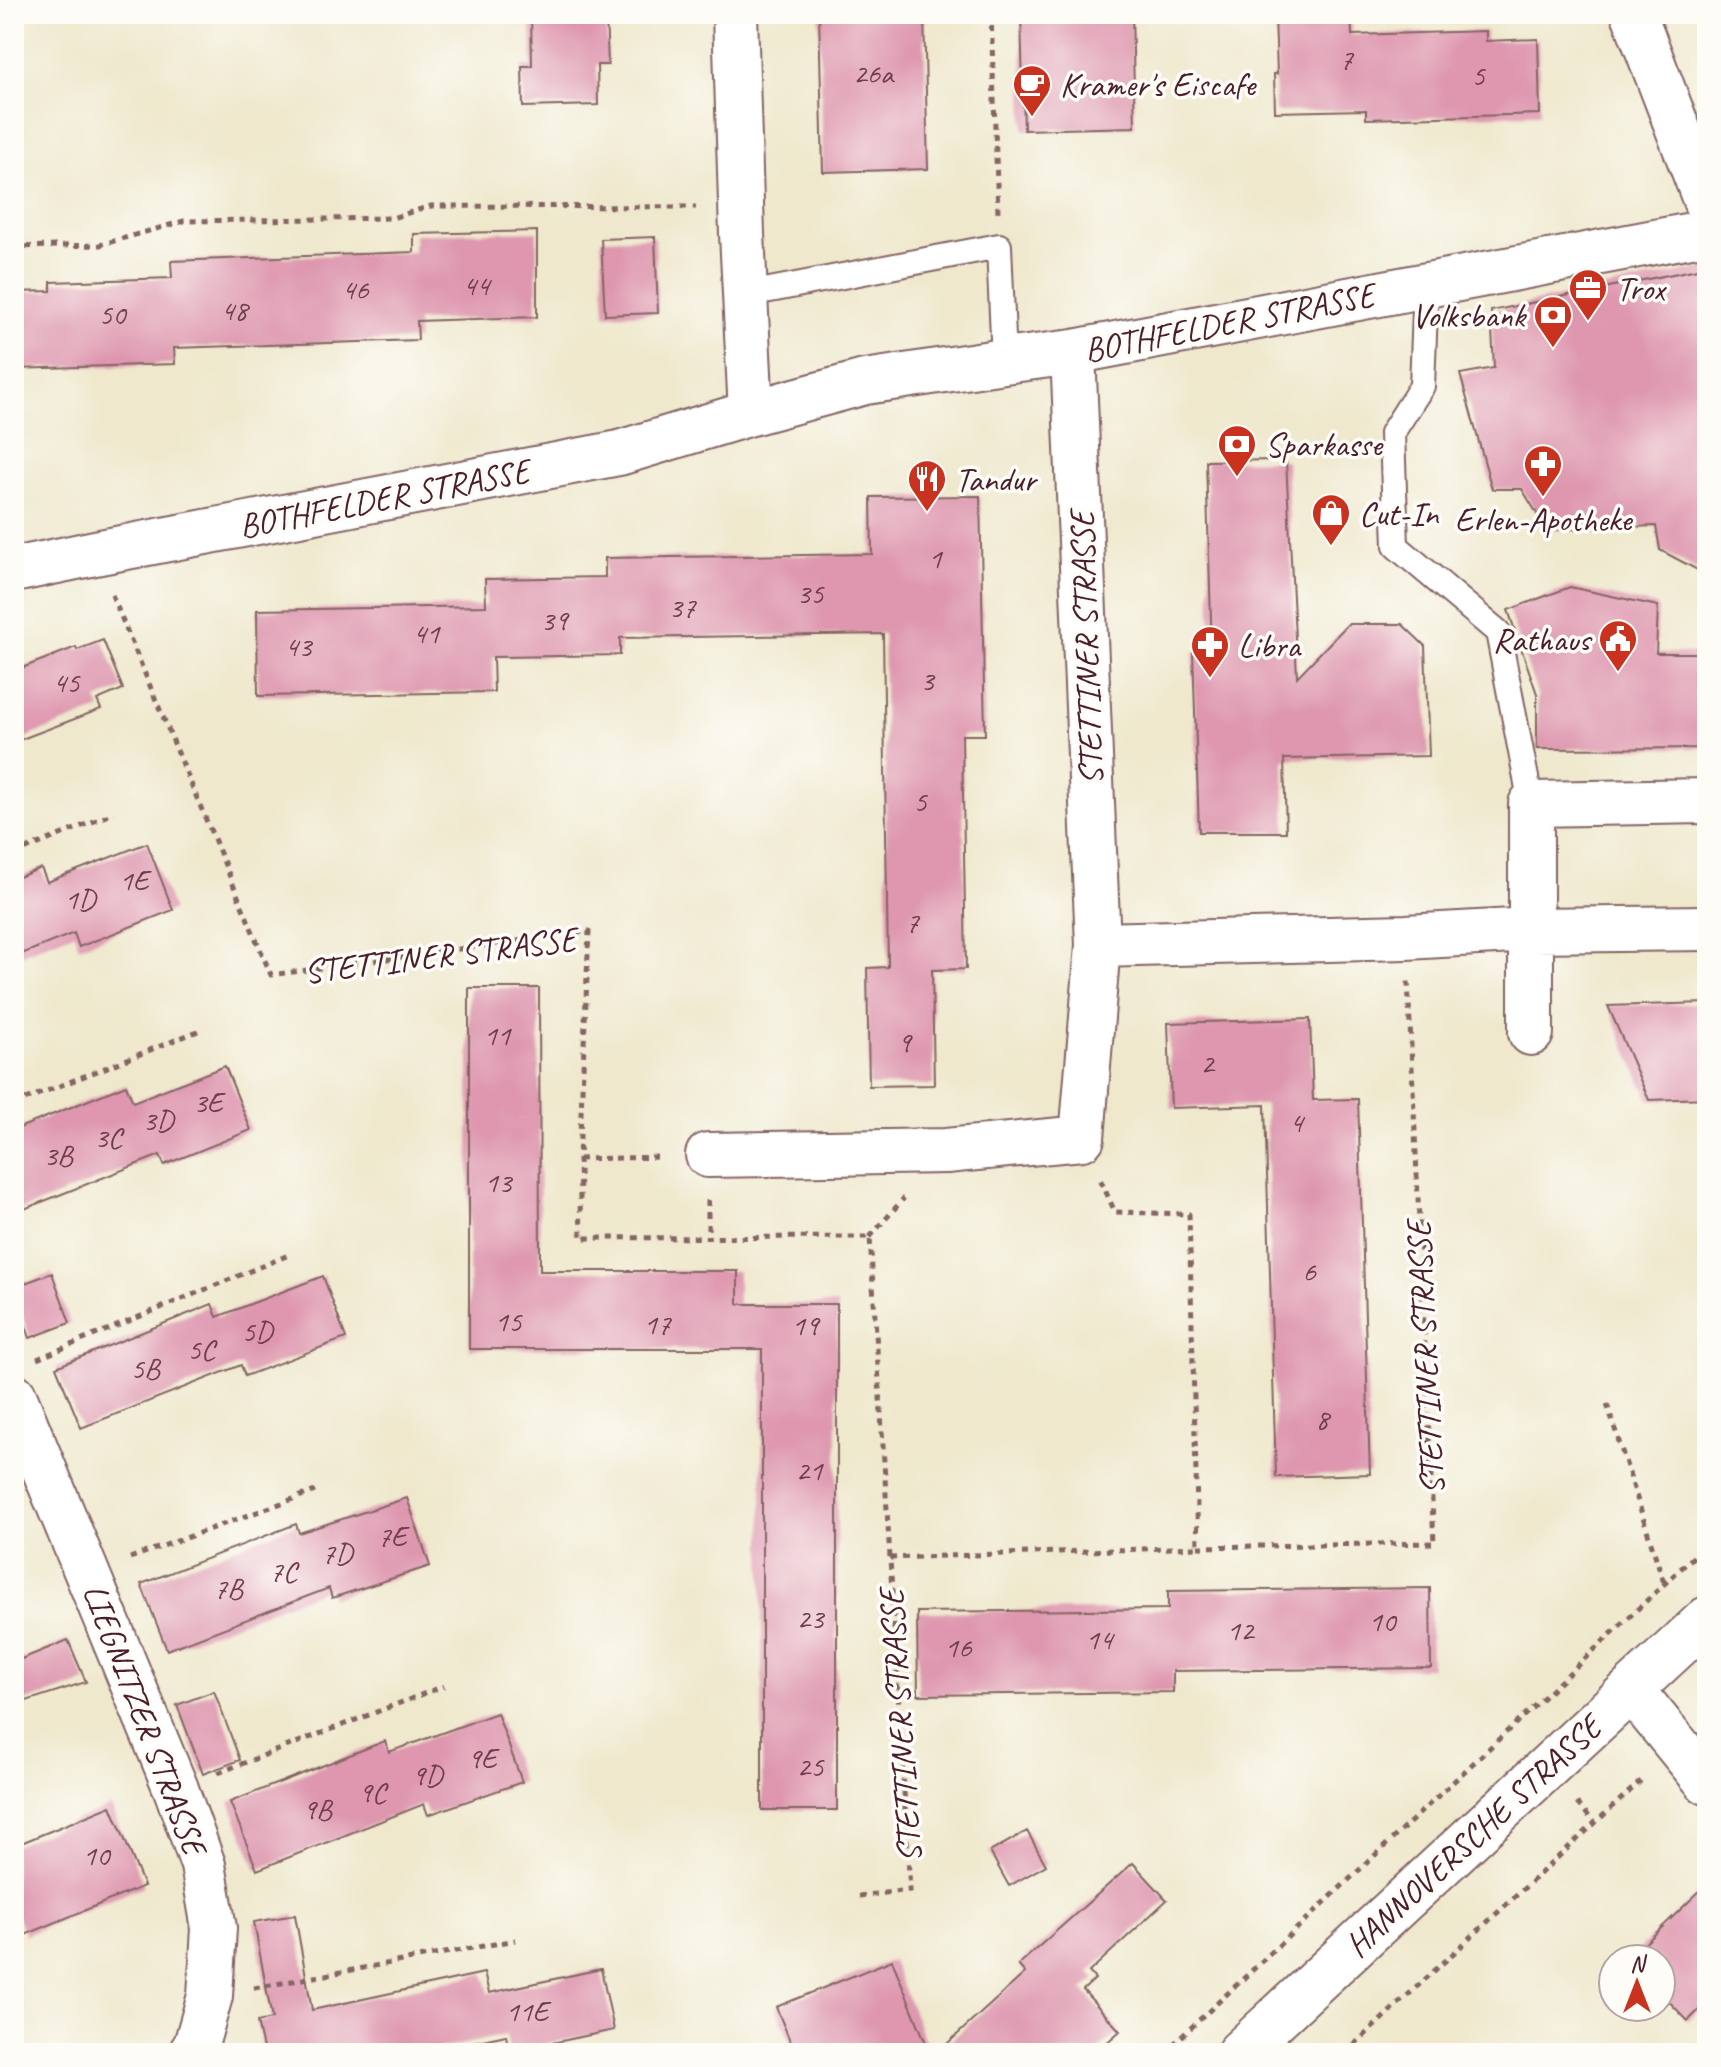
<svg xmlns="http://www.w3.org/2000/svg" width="1721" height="2067" font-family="Caveat,sans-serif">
	<rect width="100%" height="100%" fill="#fdfcf7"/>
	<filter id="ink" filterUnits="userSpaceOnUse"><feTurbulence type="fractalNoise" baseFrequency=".0125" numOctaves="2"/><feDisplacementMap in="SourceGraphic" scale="16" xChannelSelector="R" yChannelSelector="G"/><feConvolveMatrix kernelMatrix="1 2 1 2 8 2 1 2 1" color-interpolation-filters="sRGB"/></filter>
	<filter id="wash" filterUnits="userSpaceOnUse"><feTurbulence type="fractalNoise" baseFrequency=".006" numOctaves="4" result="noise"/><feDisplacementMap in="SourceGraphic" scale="32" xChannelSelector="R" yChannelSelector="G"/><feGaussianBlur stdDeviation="1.8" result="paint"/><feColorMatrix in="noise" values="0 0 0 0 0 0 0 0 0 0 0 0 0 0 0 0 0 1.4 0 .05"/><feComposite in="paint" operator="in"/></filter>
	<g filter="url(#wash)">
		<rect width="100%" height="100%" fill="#efe8cd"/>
		<g id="blocks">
			<!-- building -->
			<path fill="#de97af" d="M531,14H606L608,65H597L598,105L523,107L522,66H532Z
				M819,14H924L928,169L823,172Z
				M1021,14H1132L1135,127L1024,130Z
				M1275,14H1351L1352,35L1486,31V41L1538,39L1540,114L1366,119V110L1275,112L1274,74H1277Z
				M537,231V317L417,321L418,340L174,348L175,364L14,369V292L51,291V282L172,278L171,261L414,252V234Z
				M655,237L658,313L605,315L601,239Z
				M1707,267V575L1660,550L1656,526L1547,530L1522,489H1492L1460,374L1494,368L1491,311Z
				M1286,460L1297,677L1348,624H1402L1425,646L1429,756L1284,759L1286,832H1199L1193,652H1212L1206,461Z
				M980,496L985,735H962L966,969L932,970L934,1085L869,1086L867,968L888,967L883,634L620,638V655L493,657L494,692L258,696L257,610L486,606L485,579L605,577V558L872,554L871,497Z
				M1570,587L1658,606L1656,653H1707V748L1537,749V694L1508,610Z
				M103,640L123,689L97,700L101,709L14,742V671L76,647L77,650Z
				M147,843L173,910L79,947L74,933L14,957V879L41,868L47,882Z
				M469,988H539L540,1271H738V1304H837V1810H762V1349H469Z
				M1707,1003V1098L1649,1100L1608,1006Z
				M1310,1019L1313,1100L1358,1099L1370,1474L1276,1477L1265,1105L1171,1108L1168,1023Z
				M225,1066L251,1130L164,1165L160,1155L14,1213V1130L126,1085L133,1102Z
				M52,1273L70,1323L30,1338L14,1292V1287Z
				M323,1276L346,1338L245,1376L241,1365L81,1428L56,1367L212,1304L217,1317Z
				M407,1498L430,1566L332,1598L329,1588L167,1650L141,1584L296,1524L299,1533Z
				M1430,1588L1431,1668L1173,1671V1692L918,1695L917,1612L1168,1609V1591Z
				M68,1640L86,1682L14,1705V1662Z
				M214,1691L240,1760L203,1774L177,1705Z
				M497,1713L522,1782L428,1815L424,1804L257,1870L230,1802L385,1741L389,1752Z
				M111,1806L144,1886L25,1935L14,1908V1846Z
				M1027,1831L1046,1865L1009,1886L990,1852Z
				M1133,1863L1167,1900L1089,1972L1095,1979L1083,1990L1120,2031L1095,2053H937L1025,1973L1018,1965Z
				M1707,1884V2002L1688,2021L1661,1993V1959H1629Z
				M295,1915L312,2010L484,1973L489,1993L601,1969L614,2030L509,2052L506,2035L423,2053H264L257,2022L272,2019L254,1922Z
				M892,1960L930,2053H795L776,2007Z"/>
		</g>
	</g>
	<g filter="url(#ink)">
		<use href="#blocks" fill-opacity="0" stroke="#846564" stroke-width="2"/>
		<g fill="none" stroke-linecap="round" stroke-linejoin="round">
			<defs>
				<path id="service" d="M1426,284L1422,386L1392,433L1396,546L1498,632L1531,804
					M744,295L999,246L1004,361"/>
				<path id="minor" d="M735,14L742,234L751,413
					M1634,14L1707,205
					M14,570L95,553L619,453L751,413L865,382L1004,361L1073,352L1707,232
					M1707,801L1531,804V930L1707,928
					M1098,945L1406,937L1531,930V1033
					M708,1155L946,1151L1082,1138L1098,945L1073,352
					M14,1396L176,1789L203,1865L214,1928L210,1996L196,2045L191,2053
					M1632,1690L1707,1782"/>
				<path id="secondary" d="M1239,2053L1707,1619"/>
			</defs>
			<!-- service casing -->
			<use href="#service" stroke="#846564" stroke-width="28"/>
			<!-- minor casing -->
			<use href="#minor" stroke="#846564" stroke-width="48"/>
			<!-- secondary casing -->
			<use href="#secondary" stroke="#846564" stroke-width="48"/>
			<!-- path -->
			<path stroke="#846564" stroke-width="5" stroke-dasharray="6 6" stroke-linecap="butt" d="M991,14L998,213
				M14,247L100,245L184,221L392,218L431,206L696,207
				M112,595L271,975L589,931L579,1159L581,1238L870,1237L890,1558
				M14,854L114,813
				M14,1104L203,1029
				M579,1159L662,1157
				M708,1200V1237
				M870,1237L904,1198
				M37,1359L291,1254
				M1607,1404L1664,1583
				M1198,1547L1434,1543L1408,981
				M130,1558L315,1491
				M218,1773L444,1686
				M1577,1803L1595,1823
				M859,1896L910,1890L890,1558L1198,1547L1189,1214L1115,1212L1100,1179
				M254,1988L516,1940
				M1164,2053L1707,1544
				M1345,2053L1644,1778"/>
			<!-- service -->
			<use href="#service" stroke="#fff" stroke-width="24"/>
			<!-- minor -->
			<use href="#minor" stroke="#fff" stroke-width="44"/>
			<!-- secondary -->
			<use href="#secondary" stroke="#fff" stroke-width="44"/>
		</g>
	</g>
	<!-- icons -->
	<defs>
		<symbol id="cafe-pin" viewBox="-11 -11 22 30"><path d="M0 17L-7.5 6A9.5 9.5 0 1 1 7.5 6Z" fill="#c8321e" stroke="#fdfcf7"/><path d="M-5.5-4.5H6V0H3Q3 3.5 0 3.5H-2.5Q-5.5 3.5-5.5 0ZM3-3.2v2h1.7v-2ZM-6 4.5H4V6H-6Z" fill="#fff"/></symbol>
		<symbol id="office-pin" viewBox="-11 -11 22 30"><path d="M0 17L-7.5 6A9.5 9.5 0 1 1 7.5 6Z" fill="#c8321e" stroke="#fdfcf7"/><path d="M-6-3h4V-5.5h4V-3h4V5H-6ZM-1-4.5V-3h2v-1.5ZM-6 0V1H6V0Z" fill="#fff"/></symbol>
		<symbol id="bank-pin" viewBox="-11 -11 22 30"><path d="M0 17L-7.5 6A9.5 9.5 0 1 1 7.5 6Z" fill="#c8321e" stroke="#fdfcf7"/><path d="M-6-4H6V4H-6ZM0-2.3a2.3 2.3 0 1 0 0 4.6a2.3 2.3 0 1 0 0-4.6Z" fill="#fff"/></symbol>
		<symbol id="pharmacy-pin" viewBox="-11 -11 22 30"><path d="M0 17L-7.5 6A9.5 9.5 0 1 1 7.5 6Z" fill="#c8321e" stroke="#fdfcf7"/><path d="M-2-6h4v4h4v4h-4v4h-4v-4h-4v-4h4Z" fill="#fff"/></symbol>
		<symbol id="restaurant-pin" viewBox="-11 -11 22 30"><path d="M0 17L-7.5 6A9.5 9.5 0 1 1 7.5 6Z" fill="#c8321e" stroke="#fdfcf7"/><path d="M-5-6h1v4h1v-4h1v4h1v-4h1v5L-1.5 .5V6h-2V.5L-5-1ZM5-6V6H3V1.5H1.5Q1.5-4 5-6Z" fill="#fff"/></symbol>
		<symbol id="shop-pin" viewBox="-11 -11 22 30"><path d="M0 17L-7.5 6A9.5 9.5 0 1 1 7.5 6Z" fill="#c8321e" stroke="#fdfcf7"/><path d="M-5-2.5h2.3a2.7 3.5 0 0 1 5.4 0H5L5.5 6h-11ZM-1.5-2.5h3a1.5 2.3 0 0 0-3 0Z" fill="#fff"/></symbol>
		<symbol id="civic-pin" viewBox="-11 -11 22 30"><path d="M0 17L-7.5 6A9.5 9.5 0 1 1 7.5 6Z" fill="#c8321e" stroke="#fdfcf7"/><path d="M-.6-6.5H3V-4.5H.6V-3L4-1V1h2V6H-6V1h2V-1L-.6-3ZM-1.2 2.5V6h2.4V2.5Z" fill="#fff"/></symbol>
	</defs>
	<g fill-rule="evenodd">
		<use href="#cafe-pin" x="1010" y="62" width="44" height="60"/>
		<use href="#office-pin" x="1566" y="266" width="44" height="60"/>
		<use href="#bank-pin" x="1531" y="293" width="44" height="60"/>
		<use href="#bank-pin" x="1215" y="422" width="44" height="60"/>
		<use href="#pharmacy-pin" x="1521" y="442" width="44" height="60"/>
		<use href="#restaurant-pin" x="905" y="457" width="44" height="60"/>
		<use href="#shop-pin" x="1309" y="491" width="44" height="60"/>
		<use href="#civic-pin" x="1596" y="617" width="44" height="60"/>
		<use href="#pharmacy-pin" x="1188" y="623" width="44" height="60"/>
	</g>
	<g text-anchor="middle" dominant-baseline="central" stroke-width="7" stroke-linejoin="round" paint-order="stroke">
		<!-- number labels -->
		<g font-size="30" fill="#6f3d4c">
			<text x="1346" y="59">7</text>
			<text x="873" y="73">26a</text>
			<text x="1478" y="75">5</text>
			<text x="476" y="285">44</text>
			<text x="355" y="289">46</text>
			<text x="234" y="310">48</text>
			<text x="112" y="314">50</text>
			<text x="935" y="558">1</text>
			<text x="810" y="593">35</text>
			<text x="682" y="607">37</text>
			<text x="554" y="620">39</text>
			<text x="426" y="633">41</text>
			<text x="298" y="646">43</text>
			<text x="927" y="680">3</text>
			<text x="66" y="682">45</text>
			<text x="920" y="801">5</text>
			<text x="134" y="880">1E</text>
			<text x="80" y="899">1D</text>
			<text x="912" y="922">7</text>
			<text x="497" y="1035">11</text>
			<text x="904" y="1042">9</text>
			<text x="1207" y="1063">2</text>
			<text x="208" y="1102">3E</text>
			<text x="158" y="1120">3D</text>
			<text x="1296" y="1122">4</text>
			<text x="108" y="1137">3C</text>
			<text x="58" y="1155">3B</text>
			<text x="498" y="1182">13</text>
			<text x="1309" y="1271">6</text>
			<text x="508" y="1321">15</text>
			<text x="657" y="1324">17</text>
			<text x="805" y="1325">19</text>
			<text x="257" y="1331">5D</text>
			<text x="201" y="1349">5C</text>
			<text x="145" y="1368">5B</text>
			<text x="1322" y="1419">8</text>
			<text x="809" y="1470">21</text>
			<text x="392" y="1536">7E</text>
			<text x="337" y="1553">7D</text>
			<text x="283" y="1571">7C</text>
			<text x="228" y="1588">7B</text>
			<text x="810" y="1618">23</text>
			<text x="1382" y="1621">10</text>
			<text x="1240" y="1630">12</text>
			<text x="1099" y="1639">14</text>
			<text x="958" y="1647">16</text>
			<text x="482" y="1758">9E</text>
			<text x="810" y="1766">25</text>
			<text x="427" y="1775">9D</text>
			<text x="372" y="1792">9C</text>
			<text x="317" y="1809">9B</text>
			<text x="96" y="1855">10</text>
			<text x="527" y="2011">11E</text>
		</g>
		<!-- poi labels -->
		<g font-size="34" fill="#4a1f2b" stroke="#fdfcf7" text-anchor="start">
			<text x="1060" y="84">Kramer's Eiscafe</text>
			<text x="1616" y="288">Trox</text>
			<text x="1525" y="315" text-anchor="end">Volksbank</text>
			<text x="1265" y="444">Sparkasse</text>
			<text x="955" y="479">Tandur</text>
			<text x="1359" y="513">Cut-In</text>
			<text x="1543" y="519" text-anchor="middle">Erlen-Apotheke</text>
			<text x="1590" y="639" text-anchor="end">Rathaus</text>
			<text x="1238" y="645">Libra</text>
		</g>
		<!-- street labels -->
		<g font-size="34" fill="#4a1f2b" stroke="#fdfcf7">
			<text transform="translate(1229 322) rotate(-11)">BOTHFELDER STRASSE</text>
			<text transform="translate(384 498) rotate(-11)">BOTHFELDER STRASSE</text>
			<text transform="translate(1086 648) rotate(-92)">STETTINER STRASSE</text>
			<text transform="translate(440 955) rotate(-7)">STETTINER STRASSE</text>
			<text transform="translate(1425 1358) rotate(-93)">STETTINER STRASSE</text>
			<text transform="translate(145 1719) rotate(69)">LIEGNITZER STRASSE</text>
			<text transform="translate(900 1726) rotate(-94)">STETTINER STRASSE</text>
			<text transform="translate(1473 1836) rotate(-43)">HANNOVERSCHE STRASSE</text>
		</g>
	</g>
	<!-- margin -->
	<rect width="1721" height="2067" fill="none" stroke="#fdfcf7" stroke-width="48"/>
	<!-- north arrow -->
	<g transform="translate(1637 1983)"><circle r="38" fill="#fdfcf7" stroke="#b5a4a5" stroke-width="2"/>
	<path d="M0-6L14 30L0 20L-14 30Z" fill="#c8321e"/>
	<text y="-12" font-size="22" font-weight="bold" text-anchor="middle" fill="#4a1f2b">N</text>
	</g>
</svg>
